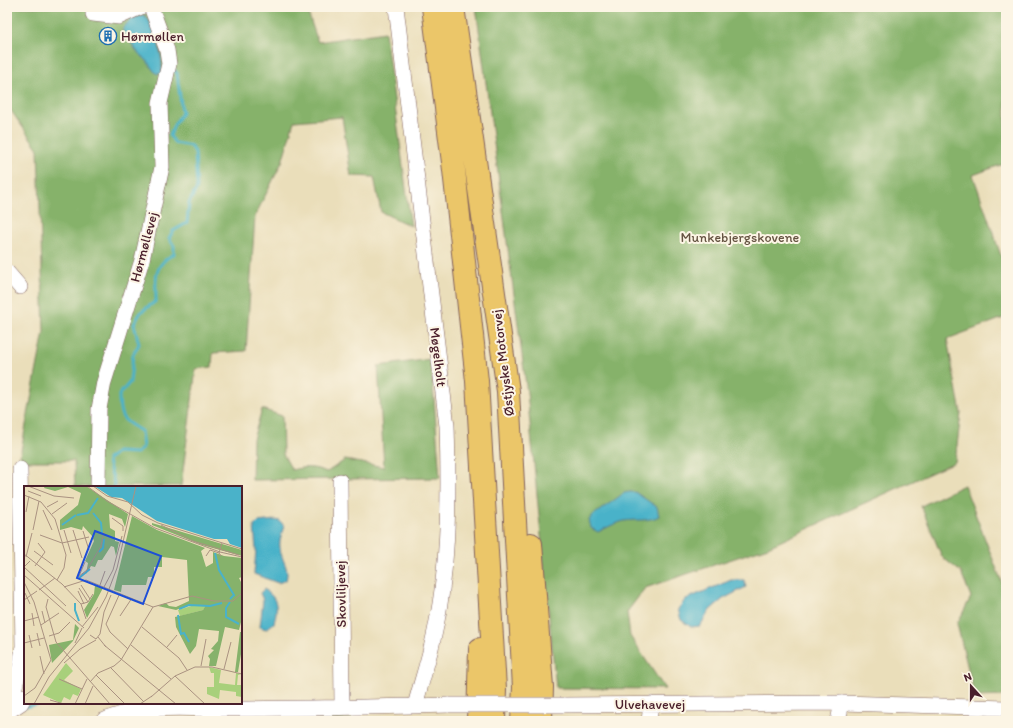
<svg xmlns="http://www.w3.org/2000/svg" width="1013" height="728" font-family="Itim,sans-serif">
	<rect width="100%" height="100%" fill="#fcf5e5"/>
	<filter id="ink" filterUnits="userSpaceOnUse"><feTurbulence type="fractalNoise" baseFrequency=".025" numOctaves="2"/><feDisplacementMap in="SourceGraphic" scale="8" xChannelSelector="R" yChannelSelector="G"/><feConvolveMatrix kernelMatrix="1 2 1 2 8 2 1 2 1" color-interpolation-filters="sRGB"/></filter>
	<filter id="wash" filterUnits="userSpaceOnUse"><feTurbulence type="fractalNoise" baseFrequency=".012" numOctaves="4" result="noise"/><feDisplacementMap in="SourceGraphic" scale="16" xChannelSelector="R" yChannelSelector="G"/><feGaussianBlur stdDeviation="0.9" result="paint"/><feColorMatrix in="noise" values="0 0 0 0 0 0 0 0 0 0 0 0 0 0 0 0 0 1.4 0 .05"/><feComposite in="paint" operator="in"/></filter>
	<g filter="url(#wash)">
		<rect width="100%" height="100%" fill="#eadeba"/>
		<!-- forest -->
		<path fill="#86b26b" stroke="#68684b" d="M7,7H306L318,42L385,32L411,226L381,212L374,177L351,176L342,117L294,121L282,162L255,216L246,351L213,353L212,367L196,369L181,486L75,487L74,461H19L44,332L38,149L7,105Z
			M476,7H1006V163L973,175L1006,270V317L947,339L961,413L955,462L768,547L645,588L627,612L630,636L665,689L556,688L527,393Z
			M431,359L440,478L252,480L253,439L262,409L282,416L283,454L292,470C305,466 314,467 327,472L345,460L384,467L378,366Z
			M964,485L1006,593V696L975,697L957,624L971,597L961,572L942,557L921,506Z
			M397,718L396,721H275V719Z"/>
		<!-- water -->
		<path fill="#4ab2c9" stroke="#4a687a" d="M144,15C156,25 163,57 162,73L157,74C152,70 151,66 147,61C144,57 138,54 136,50C131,43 126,36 122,29L132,18Z
			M629,492H635L657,507L659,516C648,522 636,519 624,521C615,523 606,528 598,532L591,528L589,520L592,516L624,493Z
			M275,520L280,521L284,526C282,533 279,540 280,548C281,560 290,568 286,580L278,583L254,574L256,550L254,526L258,522Z
			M731,580H744L746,587L723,599L710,610L700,626L691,627L681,620L678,609L686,599Z
			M264,589C278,599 278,606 274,623L266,629L260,627L263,600L260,593Z"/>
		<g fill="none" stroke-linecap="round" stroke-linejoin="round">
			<!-- stream -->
			<path stroke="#4ab2c9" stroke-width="3" d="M114,487C115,477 108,469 108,459L117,452L137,453L143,447L141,431C122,420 119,418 119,395L130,382L133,355L139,344L134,324L141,312L156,301C156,280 152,265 174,254V246L169,238L173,231L187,223L189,203L197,188L195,152L191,146L175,143L170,136L174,125L182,113L177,73L173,69
				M25,707L42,703"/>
		</g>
	</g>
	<g filter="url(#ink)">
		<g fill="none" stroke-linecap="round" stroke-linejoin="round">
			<defs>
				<path id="minor" d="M396,7L447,426C449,490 449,563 436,626C431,653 422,679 415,706
					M93,14L119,17L141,7
					M7,272L20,287
					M340,481L342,706
					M98,487L99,409L104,382L142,260L162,167L160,103L169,64L167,50L151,7
					M563,705L842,703L1006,708
					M9,711L21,703L25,696
					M7,720L20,666L23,646L20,469
					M103,721C141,702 197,710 238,709C309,708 379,707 449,705
					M649,721L651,704
					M838,721L842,703"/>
				<path id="highway" d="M433,7L454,170L477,381L495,689L494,721
					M453,7L508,391L524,688L522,721
					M531,544L542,687L541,721
					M478,721L480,649"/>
			</defs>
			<!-- minor casing -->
			<use href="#minor" stroke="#82625d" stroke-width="16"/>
			<!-- highway casing -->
			<use href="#highway" stroke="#82625d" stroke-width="24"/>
			<!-- minor -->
			<use href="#minor" stroke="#fff" stroke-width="15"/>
			<!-- highway -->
			<use href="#highway" stroke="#ebc669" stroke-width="22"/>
			<defs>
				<path id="minor-bridge" d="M449,705H563"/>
			</defs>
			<!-- minor-bridge casing -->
			<use href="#minor-bridge" stroke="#82625d" stroke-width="16" stroke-linecap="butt"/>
			<!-- minor-bridge -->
			<use href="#minor-bridge" stroke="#fff" stroke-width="15"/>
		</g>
	</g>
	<!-- icons -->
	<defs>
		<symbol id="building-ring" viewBox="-11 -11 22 22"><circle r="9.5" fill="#fcf5e5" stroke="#1f6fb2" stroke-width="1.5"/><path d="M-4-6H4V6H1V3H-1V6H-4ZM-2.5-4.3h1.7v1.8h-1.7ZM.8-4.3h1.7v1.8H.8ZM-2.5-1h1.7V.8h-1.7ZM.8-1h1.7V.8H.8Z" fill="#1f6fb2"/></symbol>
	</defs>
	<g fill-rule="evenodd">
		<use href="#building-ring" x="98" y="26" width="20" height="20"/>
	</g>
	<g text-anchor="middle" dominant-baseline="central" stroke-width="4" stroke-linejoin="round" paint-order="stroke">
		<!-- poi labels -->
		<g font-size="14" fill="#4a1f2b" stroke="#fcf5e5" text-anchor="start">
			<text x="121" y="36">Hørmøllen</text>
		</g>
		<!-- park labels -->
		<g font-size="14" fill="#665443" stroke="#fcf5e5">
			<text x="740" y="237">Munkebjergskovene</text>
		</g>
		<!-- street labels -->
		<g font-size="14" fill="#4a1f2b" stroke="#fcf5e5">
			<text transform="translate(144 247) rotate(-75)">Hørmøllevej</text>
			<text transform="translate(438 357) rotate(83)">Møgelholt</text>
			<text transform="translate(503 363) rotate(-97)">Østjyske Motorvej</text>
			<text transform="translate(341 594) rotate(-91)">Skovliljevej</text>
			<text x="650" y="704">Ulvehavevej</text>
		</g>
	</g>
	<!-- overview -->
	<g transform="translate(24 486)">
		<rect width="218" height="218" fill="#eadeba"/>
		<path d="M174,118L182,120L179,124L156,130L154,124ZM42,177L49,185L40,194L57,203L54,210L49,208L46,214L40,211L37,217L19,209ZM185,181L197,184L195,197L211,199L212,187L205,185L217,188L214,189L213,199H218V211L212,210V206L196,204L195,213L183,208V201H190V187H187Z" fill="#a8d07b"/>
		<path d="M21,0H62L104,28L101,41L98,33L85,28L86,42L91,45V55L95,56L92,70L90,61L87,60L78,74H74L71,81L67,80L62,88L64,77L61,75L70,55L68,50L59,40L58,44L47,41L36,44V34L54,19L57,7L44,1L31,5L20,2ZM108,30L133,44L181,62L177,65L182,81L189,77V66L200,70L218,72V91L215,92L218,98V132L215,144L201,141L192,180H185L186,173L184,170L190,164L187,163L194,155L195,145L175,143L172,160L166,168L152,141L151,131L179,124L182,119H165L152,124L134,120L142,117L145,120L152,121L165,115L163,74L138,71V81H130V91H124L122,99H98L97,106L90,104ZM128,37L218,64V70L178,59L128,39ZM71,99L79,102L63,132L60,124L70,108ZM51,138L55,142L49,155L28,177L25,159L49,154ZM216,146H218V162L214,186H211Z" fill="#86b26b"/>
		<path d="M70,0H218V62L206,58L203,53H190L133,35L98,12L87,11Z" fill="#4ab2c9"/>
		<path fill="none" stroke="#4ab2c9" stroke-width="2" d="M69,27L77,37L78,48M53,29L64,27L74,12M38,39L52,29M75,66L79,62L80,53M191,67L195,84L210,109L206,113M55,92L66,83M206,116L202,122V131L215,138M51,117V124L55,135M155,123L165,119L186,120L198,117M154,129L157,148L160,147L165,156"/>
		<path fill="none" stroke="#aa9281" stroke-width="1" d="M4,0L30,10L50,12M63,0L83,15L131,42L196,66L218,71M69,0L83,10L104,16L118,29L134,37L218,63M4,5L17,10M0,9L17,16L31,33L42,69L40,82L33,94M23,21L34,15M19,24L28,44M2,26L5,10M28,28L43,17M88,32L99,40V45M137,39L169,55L215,69M9,44L15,15M40,44L47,67M49,44L58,72M59,45L65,64M16,49L38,57L65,51M10,65L29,79M0,68L38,98L57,118L62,133M182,70L186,64L195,67M197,70L195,67L198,57M2,71L8,47M6,75L0,81L42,120M11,80L21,66L14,57M0,89L60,142M55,90L61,76M54,91L63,84L77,60L80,46M0,96L10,116L27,174L11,202L0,210M57,99L66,113M76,99L81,85M40,101L62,94L129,121M80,101L89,84L98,50M55,102L64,116M15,104L31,92M54,105L60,118M1,107L6,118M96,107L82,138L86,146L104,163M24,113L22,121L32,156L86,218M0,114L13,105M57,118L64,116L69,108M129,121L168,110L190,115H209L218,107M18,125L21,137M8,127L10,140M96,130L108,112M0,135L15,131M17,139L35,127M58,141L74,121M118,141L155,172L163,184M13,147L16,160M5,149L8,162M66,149L72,153L76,148L80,126L87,109M25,150L35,147L46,136M74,151L82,161M0,157L20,152M51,157L58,142M80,159L152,218M107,159L147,193M143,161L153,149M16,170L20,188M40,177L56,163L72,154M177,180L182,153M87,182L120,216M200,183L207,156M72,189L101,218M151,190L181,218M35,193L58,203M66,196L74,187L90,180L97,174L129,121M127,211L151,190L171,181H188L218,188M26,214L40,218M10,218L25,191L65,142L82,111L93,82L112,0M51,218L63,193M61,218L69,200M116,218L128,210"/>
		<path fill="#1d4ed8" fill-opacity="0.15" stroke="#1d4ed8" stroke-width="2" d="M71,45L137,70L119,118L53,92Z"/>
		<rect width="218" height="218" fill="none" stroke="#4a1f2b" stroke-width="2"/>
	</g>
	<!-- margin -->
	<rect width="1013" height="728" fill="none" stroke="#fcf5e5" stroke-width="24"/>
	<!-- north arrow -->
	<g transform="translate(971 686) rotate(339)" stroke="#fcf5e5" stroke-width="3" paint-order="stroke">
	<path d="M0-3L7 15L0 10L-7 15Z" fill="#4a1f2b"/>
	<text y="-6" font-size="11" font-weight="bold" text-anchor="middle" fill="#4a1f2b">N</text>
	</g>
</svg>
